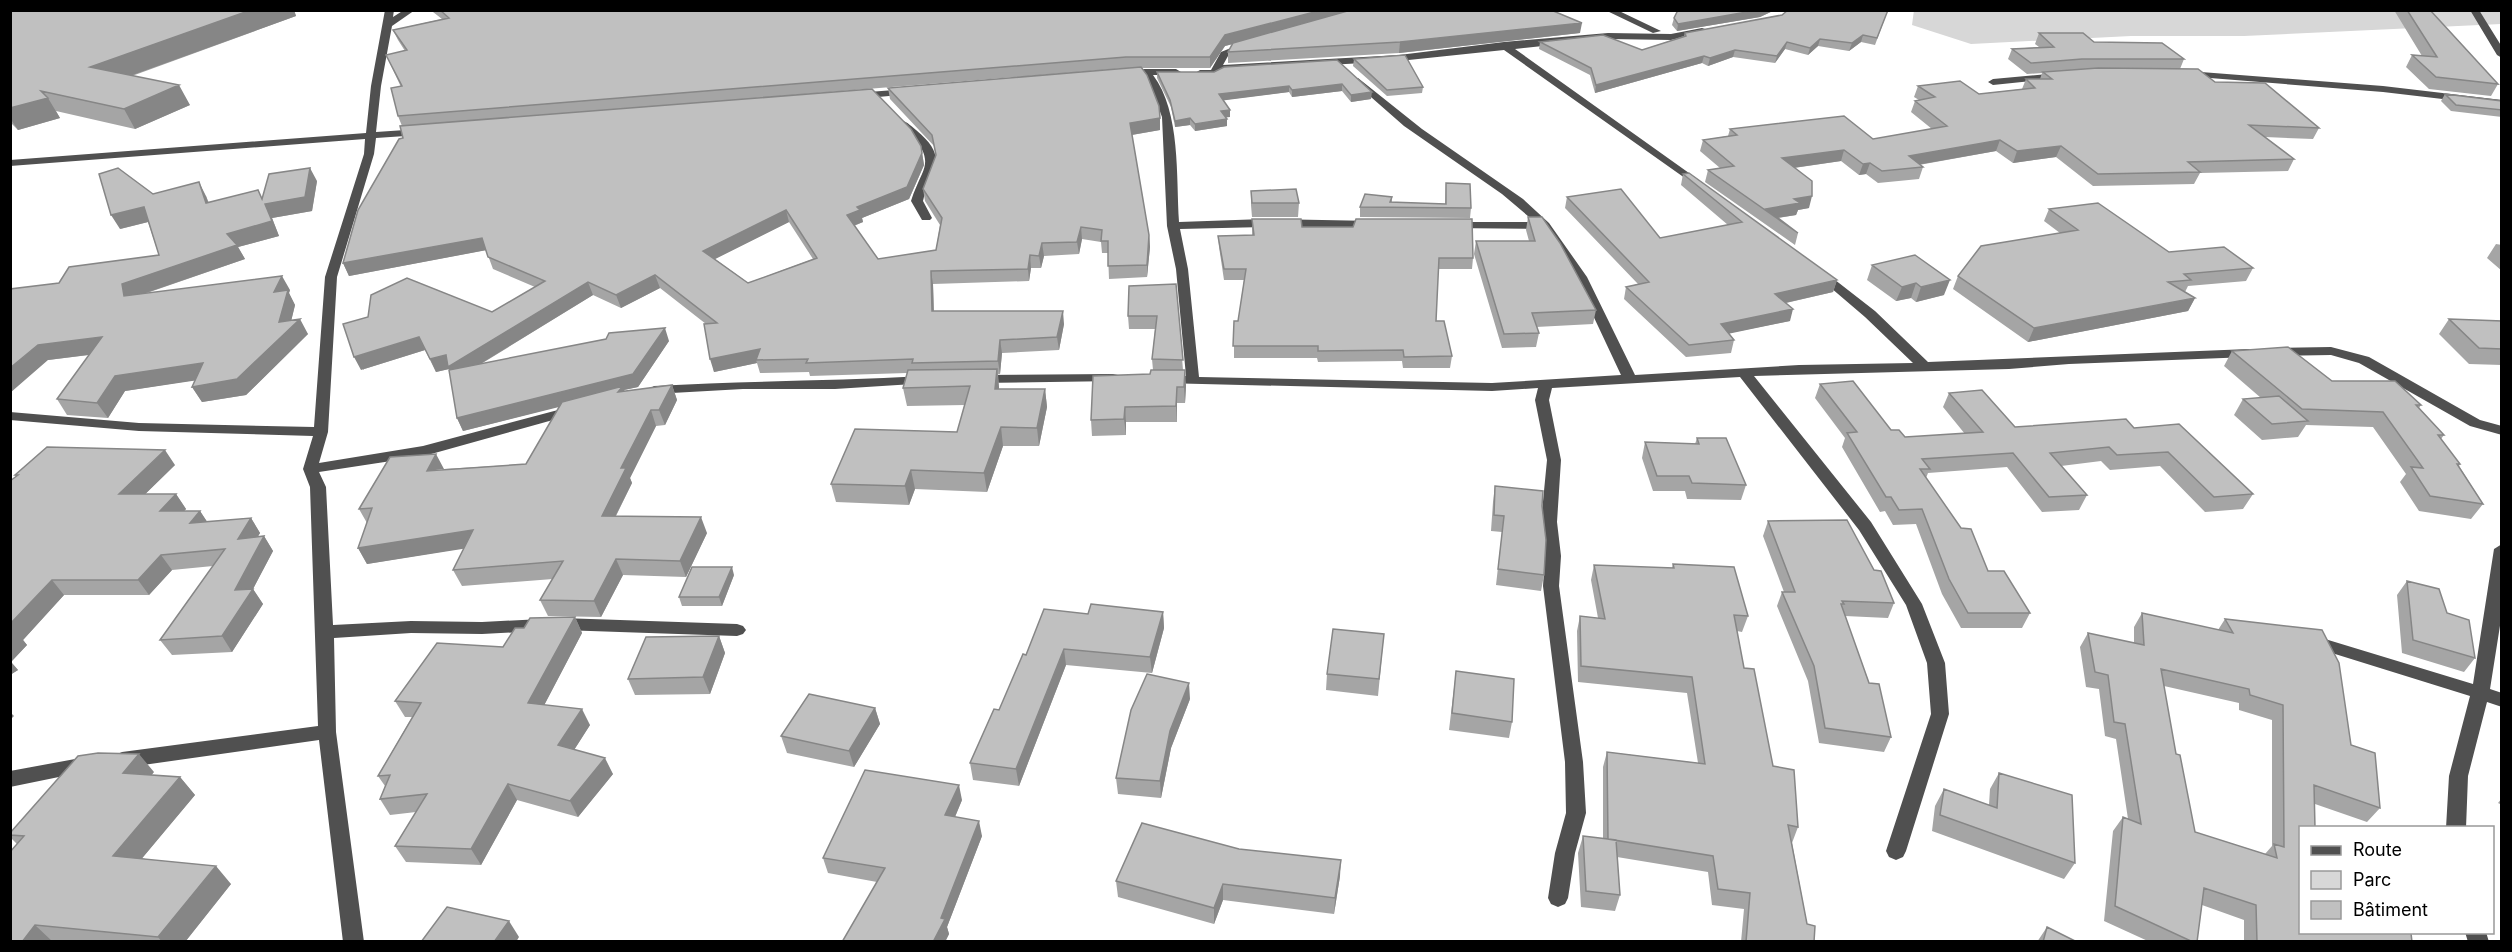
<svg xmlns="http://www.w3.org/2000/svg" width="2512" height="952" font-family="Inter,sans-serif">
	<rect width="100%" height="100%" fill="#fff"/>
	<!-- green -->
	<path fill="#d7d7d7" d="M1914,10L2502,11L2501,24L2244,36H2131L1971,44L1912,25Z"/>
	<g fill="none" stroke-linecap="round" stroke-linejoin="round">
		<!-- minor -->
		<path fill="#505050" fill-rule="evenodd" d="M385,10H394L393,17L404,10H415L392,26L381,86L376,132L420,129L425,132L420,135L376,138L374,154L337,277L328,432L319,463L423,446L573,406L580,410L578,413L424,456L319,472L326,487L333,625L411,621L482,622L561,618L737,624L743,626L746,630L743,634L737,636L561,630L482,634L411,633L334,638L336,732L364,942H343L319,740L122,768L115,765L113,760L115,755L122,752L318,726L310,487L303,469L313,436L139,431L10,420V412L139,423L314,427L325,277L364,154L365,139L10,166V160L366,133L371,86Z
			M1605,10H1617L1661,31L1653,33Z
			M2470,10H2479L2502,47V58L2497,55Z
			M1702,28L1705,29V33L1671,40L1608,39L1515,49L1703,183V187L1699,188L1504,50L1399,61L1223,71C1215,77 1203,79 1195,73L1200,70H1211L1221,52L1248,41L1251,42V46L1228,56L1223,65L1399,55L1504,42L1608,33L1671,34Z
			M1145,69H1176L1181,72L1176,75H1153C1181,112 1176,177 1179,222L1264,219L1374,221L1380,225L1374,229L1264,227L1180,229L1188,269L1199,377L1492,383L1621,375L1575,277L1541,229L1448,228L1446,226L1452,222H1535L1502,194L1404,126L1355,83V79L1358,78L1422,129L1523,199L1549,223L1587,277L1635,375L1799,365L1913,363L1865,317L1817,276V270L1821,269L1875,311L1928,362L2249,349L2256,353L2249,357L2069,364L2009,369L1754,376L1871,522L1922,604L1945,663L1949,714L1906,851L1903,857L1896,860L1889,857L1886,851L1931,714L1927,663L1906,605L1859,530L1740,377L1552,388L1549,400L1561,460L1557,522L1561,556L1559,586L1583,762L1586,813L1575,853L1568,898L1565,904L1558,907L1551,904L1548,898L1555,853L1566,813L1565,762L1543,586L1545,556L1541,522L1547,460L1535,400L1538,388L1492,391L1162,383L1160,380L1162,377L1186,376L1176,269L1167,226L1162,117L1150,85L1143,76H1125L1120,73L1125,70Z
			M2188,71L2383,86L2502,100V106L2383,92L2185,76L2183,74Z
			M2059,73L2062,74V78L1993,85L1988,82L1993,79Z
			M907,89L911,90V94L856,99L851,96L856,93Z
			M896,120C905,119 910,125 916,130C951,159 930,168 923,201L932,218L930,220H922L911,201C914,191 918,183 922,174C933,151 913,138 896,124Z
			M2331,347L2369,357L2480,420L2502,426V435L2470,426L2359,363L2331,355L2276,356L2269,352L2276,348Z
			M1113,374L1118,375L1120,378L1118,381L978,383L971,379L978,375Z
			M924,376L929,377L931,380L929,383L835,389H743L654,394L647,390L654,386C744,381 834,381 924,376Z
			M2502,544V613L2490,689L2502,693V707L2487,702L2468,776L2466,828H2446L2449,776L2470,696L2319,649L2316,645L2319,641L2325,639L2473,684L2494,549Z
			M86,757L93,760L95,765L93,770L10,787V771Z
			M2465,932H2486L2489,942H2468Z"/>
	</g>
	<!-- wall -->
	<path fill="#a5a5a5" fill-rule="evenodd" d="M10,10H294L296,16L132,76L190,105L135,129L56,111L60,118L18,130L10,122Z
		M433,10H1551L1580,33L1399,53L1228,63V52L1233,44L1225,46L1210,68H1142L1159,106L1160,130L1132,135L1149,235L1150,247L1147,277L1109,279L1108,253H1102L1101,242L1082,239L1079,254L1044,256L1041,268H1031L1029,281L933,284L934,311L1064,324L1059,350L1002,353L1000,374H998L999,389H1045L1047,407L1039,446H1003L987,492L915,489L909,505L836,502L831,484L957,432L965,405L907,406L903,388L907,373L810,376L809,372L760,373L757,363L714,372L706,324L660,288L621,308L593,295L481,364L669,341L638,387L624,390L625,391L672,385L677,400L665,425L656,426L630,478L632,483L616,516L707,533L686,577L623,575L601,617L548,616L540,600L553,579L462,586L453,570L464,548L367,564L358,548L367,523L359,509L444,469L526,464L560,406L463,431L457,418L449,369L436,372L425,350L361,370L492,312L535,287L493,269L486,250L349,276L343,263L403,138L402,126L398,116L401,87L386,55L405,51L398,40L393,30L442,19L433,12ZM1127,68H1136L888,88L890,99L934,146L936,156L923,189L925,201L940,225L936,250L878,259L854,226L863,222L862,218L909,199L924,165L921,146L756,98ZM789,222L813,259L748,283L715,259Z
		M1678,10H1775L1760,17L1677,31L1672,25L1674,18Z
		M1888,10L1875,45L1861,42L1849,51L1818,46L1808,55L1785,49L1775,63L1733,57L1708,66L1702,63L1595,93L1590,75L1539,49L1540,42L1642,50L1684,36L1685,33L1782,15Z
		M2394,10H2430L2498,84L2491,96L2429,89L2406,67L2412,55L2422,56Z
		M2039,33L2184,59L2180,69L2215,82L2319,128L2313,139L2265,137L2294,159L2288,171L2200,173L2194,184L2093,186L2056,157L2013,163L1996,151L1919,165L1923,167L1919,179L1878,183L1866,174L1859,175L1841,161L1794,168L1809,208L1798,210L1796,215L1778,218L1798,233L1795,245L1705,182L1708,170L1720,168L1700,151L1703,140L1728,136L1730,129L1873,139L1932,129L1911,112L1915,101L1919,100L1914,97L1918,86L1979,94L2022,89L2026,79H2040L2042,73L2027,74L2008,59L2012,49L2039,47L2035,44Z
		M1354,59L1423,87L1422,93L1387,96L1353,66Z
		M1337,60L1371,99L1351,102L1342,91L1292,97L1289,92L1223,100L1230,110V117H1226L1227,126L1195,131L1190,125L1175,127L1171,107L1157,78V72H1214Z
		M2445,94L2502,101V117L2451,111L2441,101Z
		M1683,174L1837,280L1833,292L1786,303L1790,321L1729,333L1734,340L1731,353L1686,357L1624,299L1626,287L1638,284L1565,208L1567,197L1660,238L1728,225L1681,185Z
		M317,181L312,211L272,218L279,236L238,247L245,259L147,293L290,290L289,293L295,305L291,321L308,334L246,395L202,402L192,387L195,380L125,391L108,418L67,415L57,399L89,355L48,360L59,283L159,255L148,222L120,229L153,194L206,196L209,203L263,199Z
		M1446,183L1471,208L1470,218L1360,217V207L1392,197V202L1445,204Z
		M1251,191L1299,203L1298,217H1252L1251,205Z
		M2049,209L2169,252L2253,268L2246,281L2188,286L2185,292L2195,298L2188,311L2028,342L1953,289L1958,276L2060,233L2044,221Z
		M1528,217L1596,310L1593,324L1536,327L1539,333L1536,347L1502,348L1474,254L1476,241H1529L1526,230Z
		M1252,219L1302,227L1473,258L1472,269H1438L1436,321L1452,356L1450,368H1403L1402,361L1318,362L1317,358H1234V321H1238L1244,280H1224L1219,247L1218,236L1252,235Z
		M2496,244L2502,245V271L2487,258Z
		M1872,265L1944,295L1916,302L1911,298L1896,301L1867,280Z
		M1176,284L1183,370L1186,386L1185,403H1177V422H1126V435L1092,436L1091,420L1150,374L1153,370L1152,359L1155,329H1129L1128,316Z
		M2449,319L2502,321V365L2469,364L2439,334Z
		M2232,351L2332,381L2421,405L2419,408L2444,435L2441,439L2460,464L2459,466L2483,504L2471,519L2419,511L2400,482L2406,474L2373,427L2306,425L2298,437L2262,440L2234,415L2243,399L2261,398L2224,366Z
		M1820,384L1891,430L1905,437L1965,434L1943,407L1949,393L2015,427L2134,428L2253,494L2243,509L2205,512L2160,466L2110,470L2101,461L2061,466L2087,495L2079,510L2042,512L2007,467L1928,473L1926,478L1988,571L2030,613L2022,628H1961L1942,594L1916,524L1893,525L1885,511L1880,512L1842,447L1845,438L1815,398Z
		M1697,438L1746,485L1741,500L1687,499L1685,491H1653L1642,458L1645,442L1695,444Z
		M175,465L145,494H176L186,509L184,511H200L207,522L251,518L260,533L258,536H264L273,551L253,589L263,604L232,652L172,655L160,640L213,566L172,570L149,595H64L23,640L27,645L11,662L18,670L10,675L16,477L15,475Z
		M1495,486L1542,506L1544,575L1541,591L1496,585L1502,532L1491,531L1493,502Z
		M1768,521L1874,570L1894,603L1888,618L1845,616L1869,683L1891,737L1884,752L1819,743L1808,681L1777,606L1782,592H1784L1763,536Z
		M1673,564L1748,616L1742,632L1737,631L1744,668L1773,766L1798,827L1792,843L1807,924L1814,942H1741L1744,909L1712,905L1708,872L1617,857L1620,895L1615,911L1581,907L1578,853L1583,836L1603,839V767L1607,752L1698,763L1687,693L1578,682L1577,631L1580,616L1598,618L1591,580L1594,565L1672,568Z
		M734,575L722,606H682L679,597Z
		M2407,581L2447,613L2475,658L2464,672L2402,653L2397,595Z
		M1163,612L1164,628L1152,673L1066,665L1019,786L973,780L970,763L999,710L1026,655L1088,614Z
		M2142,613L2218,630L2225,619L2351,745L2380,808L2367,822L2315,804L2301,933L2412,942H2244V920L2202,905L2197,942H2150L2104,921L2113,831L2123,817L2128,819L2116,739L2105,736L2099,689L2086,687L2080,647L2088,633L2134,643V627ZM2164,686L2239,703V710L2272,720V846L2265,854L2195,832L2176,754Z
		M575,617L582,633L544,705L590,725L574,750L613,774L578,817L517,800L481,865L406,862L395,846L416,812L390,815L380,799L385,786L378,776L412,717H405L395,701L503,647L524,628Z
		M1384,634L1378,696L1326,690L1327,674Z
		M719,636L725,653L710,694L635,695L628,679Z
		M1456,671L1512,722L1509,738L1449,730Z
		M1190,699L1171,748L1161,798L1118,794L1116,778Z
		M875,708L880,724L854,767L787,753L781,736Z
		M154,772L151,775L180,777L195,795L142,858L231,884L185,942H10L17,844L10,837V833Z
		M1999,773L2075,863L2064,879L1932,831L1935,806L1944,789L1989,805L1990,789Z
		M2502,798V805L2498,803Z
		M962,800L955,817L982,836L947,927L949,934L945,942H842L877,882L828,873L823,858Z
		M1239,849L1340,876L1334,914L1223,900L1214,924L1118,897L1116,881Z
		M2047,927L2077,942H2037Z"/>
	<!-- shaded-wall -->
	<path fill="#868686" d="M251,10H294L296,16L102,86L90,67Z
		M1322,10H1360L1225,46L1210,68V57L1225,35Z
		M1758,10H1775L1760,17L1677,31L1678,24Z
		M1582,23L1580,33L1399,53L1400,42Z
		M1863,35L1861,42L1849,51L1852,43Z
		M1820,39L1818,46L1808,55L1810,48Z
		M1787,42L1785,49L1775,63L1777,56Z
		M1735,50L1733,57L1708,66L1710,58Z
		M1704,56L1702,63L1595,93L1596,85Z
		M1342,84V91L1292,97V90Z
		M179,85L190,105L135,129L124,109Z
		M1289,86V92L1219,101V94Z
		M1372,92L1371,99L1351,102V95Z
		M48,98L60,118L18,130L10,118V108Z
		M1230,110V117L1221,118V111Z
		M1160,118V130L1131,135L1130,123Z
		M1190,118V125L1175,127V121Z
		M1227,119V126L1195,131V124Z
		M2000,140L1996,151L1905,167L1909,156Z
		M921,146L924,165L909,199L862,218L863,222L850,227L847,215L857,207Z
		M2061,146L2056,157L2013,163L2017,151Z
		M1844,150L1841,161L1778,170L1782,158Z
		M1870,163L1866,174L1859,175L1863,164Z
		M310,168L317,181L312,211L272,218L279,236L238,247L245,259L131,298L124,296L122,284L227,234Z
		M199,182L206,196L213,217L206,203Z
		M1812,196L1809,208L1798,210L1796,215L1777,218L1766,209L1794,199Z
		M144,207L152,221L120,229L111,215Z
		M786,210L789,222L707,263L703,251Z
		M1081,227L1082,239L1079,254L1077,242Z
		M1149,235L1150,247L1147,277V265Z
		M482,238L487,250L349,276L343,263Z
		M1042,243L1044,256L1041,268L1039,256Z
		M1030,255L1031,268L1029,281L1028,269Z
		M931,271L933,284L934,324L932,311Z
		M655,275L660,288L621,308L616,295Z
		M282,276L290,290L289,293L295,305L289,330L300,319L308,334L246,395L202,402L192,387L279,322L274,292Z
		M1837,280L1833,292L1772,306L1775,294Z
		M1950,280L1944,295L1916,302L1921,287Z
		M588,282L593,295L454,380L449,369L436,372L430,359Z
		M1916,283L1911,298L1896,301L1902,287Z
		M2195,298L2188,311L2028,342L2034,328Z
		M1793,309L1790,321L1718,336L1721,324Z
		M1063,311L1064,324L1059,350L1057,337Z
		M665,328L669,341L638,387L624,390L628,401L619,392L463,431L457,418Z
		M102,337L111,352L48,360L10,393V368L38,345Z
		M419,337L425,350L361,370L354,357Z
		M1000,340L1002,353L1000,374L998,361Z
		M760,349L756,360L757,363L714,372L710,359Z
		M203,363L212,378L125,391L108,418L97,403L115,376Z
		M997,369L999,387L998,407L995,389Z
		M1185,370L1186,386L1185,403L1184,387Z
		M672,385L677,400L665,425L659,410Z
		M1177,387V422L1176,406Z
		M1045,389L1047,407L1039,446L1037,428Z
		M1125,407L1126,422V435L1124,419Z
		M651,410L656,426L630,478L632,483L608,531L602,516L621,468Z
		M1001,427L1003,446L987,492L984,473Z
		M165,450L175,465L130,509L119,494Z
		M436,454L444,469L427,471Z
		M911,470L915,489L909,505L905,486Z
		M176,494L186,509L171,526L160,511Z
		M200,511L210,526L190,523Z
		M701,517L707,533L686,577L680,561Z
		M251,518L260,533L248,554L238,539Z
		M473,530L481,546L367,564L358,548Z
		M264,536L273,551L253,589L263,604L232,652L222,636L235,590Z
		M161,555L172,570L149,595L138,580Z
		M616,559L623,575L601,617L594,601Z
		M732,567L734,575L722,606L719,597Z
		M52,580L64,595L23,640L27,645L11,662L18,670L10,675V624Z
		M1163,612L1164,628L1152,673L1150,657Z
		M575,617L582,633L537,719L528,703Z
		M719,636L725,653L710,694L703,677Z
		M1064,649L1066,665L1019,786L1016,769Z
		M1189,683L1190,699L1171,748L1161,798L1160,781L1170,731Z
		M875,708L880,724L854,767L849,751Z
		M582,709L590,725L567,761L558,745Z
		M10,712L14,716L10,720Z
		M139,754L154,772L138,791L123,773Z
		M605,758L613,774L578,817L570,801Z
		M180,777L195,795L129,874L113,856Z
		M508,784L517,800L481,865L471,849Z
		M959,785L962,800L949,831L945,815Z
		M979,821L982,836L947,927L949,934L945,942H933L941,918Z
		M1341,860L1340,876L1334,914L1335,898Z
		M216,866L231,884L185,942H162L158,937Z
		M1223,884V900L1214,924V908Z
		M509,921L519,937L516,942H494Z
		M35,925L53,942H22Z"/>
	<!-- building -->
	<path fill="#c0c0c0" stroke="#868686" stroke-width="1.5" fill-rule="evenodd" d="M10,10H251L90,67L179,85L124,109L41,91L48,98L10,108Z
		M440,10H1322L1225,35L1210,57H1126L398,116L391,88L402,86L386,55L407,50L393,30L449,18Z
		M1351,10H1551L1582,23L1400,42L1228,52L1233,43Z
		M1678,10H1758L1678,24L1674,18Z
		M1788,10H1888L1877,38L1863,35L1852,43L1820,39L1810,48L1787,42L1777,56L1735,50L1710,58L1704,56L1596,85L1591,68L1540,42L1603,35L1642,50L1686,36L1685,33L1782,15Z
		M2407,10H2430L2498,84L2436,77L2412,55L2437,57Z
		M2039,33H2083L2094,42L2162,43L2184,59H2082L2031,63L2012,49L2054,47Z
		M1405,55L1423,87L1387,90L1354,59Z
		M1337,60L1372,92L1351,95L1342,84L1292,90L1289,86L1219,94L1230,110L1221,111L1227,119L1195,124L1190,118L1175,121L1170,100L1157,72H1214L1224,67Z
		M1141,67L1147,75L1159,106L1160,118L1130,123L1149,235L1147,265L1108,266V241H1101L1102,230L1081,227L1077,242L1042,243L1039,256L1030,255L1028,269L931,271L932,311H1063L1057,337L1000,340L998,361L912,363L913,359L806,363L808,359L756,360L760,349L710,359L704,324L717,323L655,275L616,295L588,282L448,367L446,355L430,359L419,337L354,357L343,324L368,317L371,295L407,278L492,312L545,281L488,257L482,238L343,263L358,210L399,139L403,138L400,126L872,89L911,129L921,146L922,153L907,187L857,207L860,210L847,215L878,259L936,250L942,218L923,189L936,155L932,135L888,88ZM786,210L817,258L748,283L703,251Z
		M2098,68L2198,69L2215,82L2265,83L2319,128L2249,125L2294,159L2188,162L2200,172L2098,174L2061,146L2017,151L2000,140L1909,156L1923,167L1882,171L1870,163L1863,164L1844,150L1782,158L1812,181V196L1794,199L1800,203L1766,209L1798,233L1708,170L1734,166L1703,140L1737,135L1730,129L1844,116L1873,139L1947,126L1915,101L1935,97L1918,86L1960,81L1979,94L2035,88L2026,79H2052L2043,72Z
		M2445,94L2502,101V110L2456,105Z
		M118,168L153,194L199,182L206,203L258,190L262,199L269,174L310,168L305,197L265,204L272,221L227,234L237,245L122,284L124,296L282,276L274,292L288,290L279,322L300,319L237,379L192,387L203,363L115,376L97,403L57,399L102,337L38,345L10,368V289L59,283L69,267L159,255L144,207L111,215L99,174Z
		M1689,173L1837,280L1775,294L1793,309L1721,324L1734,340L1689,345L1626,287L1649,282L1567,197L1621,189L1660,238L1742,222L1683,174Z
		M1446,183L1470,184L1471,208L1360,207L1365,194L1392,197L1390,202L1446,204Z
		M1296,189L1299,203H1252L1251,191Z
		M2098,203L2169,252L2224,247L2253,268L2184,274L2191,280L2168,282L2195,298L2034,328L1958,276L1981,246L2078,230L2049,209Z
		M1528,217H1542L1560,243L1596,310L1532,313L1539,333L1504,334L1476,241H1535Z
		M1252,219H1301L1302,227H1353L1356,219H1472L1473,258H1439L1436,321H1444L1452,356L1404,357L1403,350L1318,351V346H1233L1234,321H1238L1246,269H1224L1218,236L1254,235Z
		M1915,255L1950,280L1921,287L1916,283L1902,287L1872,265Z
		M1176,284L1183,360L1152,359L1157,316H1128L1129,286Z
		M2449,319L2502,321V349L2479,348Z
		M665,328L633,374L457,418L449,370L606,339L609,333Z
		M2288,347L2332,381H2395L2421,405H2416L2444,435H2438L2460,464H2457L2483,504L2430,496L2411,467L2423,468L2383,412L2302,409L2232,351Z
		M997,369L995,389H1045L1037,428L1001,427L984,473L911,470L905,486L831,484L855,429L957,432L970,386L903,388L908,370Z
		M1151,370H1185L1184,387H1177L1176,406L1125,407L1124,419L1091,420L1093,376L1150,374Z
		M1853,381L1891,430H1899L1905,437L1983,432L1949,393L1982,390L2015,427L2126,419L2134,428L2179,424L2253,494L2214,497L2168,452L2117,455L2109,447L2050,453L2087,495L2049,497L2013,453L1922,459L1930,469H1920L1961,528L1971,529L1988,571H2004L2030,613H1968L1949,579L1922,509L1899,510L1891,497H1886L1847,433L1857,432L1820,384Z
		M672,385L659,410H651L621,468H626L602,516L701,517L680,561L616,559L594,601L540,600L563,561L453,570L473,530L358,548L372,508L359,509L390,457L436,454L427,471L526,464L562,402L623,386L618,392Z
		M2279,396L2308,421L2272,424L2243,399Z
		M1697,438H1726L1746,485L1692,483L1689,476H1657L1645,442L1699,444Z
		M47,447L165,450L119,494H176L160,511H200L190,523L251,518L238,539L264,536L235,590L253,589L222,636L160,640L225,549L161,555L138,580H52L10,624V481L18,475H15Z
		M1495,486L1543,491L1542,506L1546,540L1544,575L1498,569L1504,516L1494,515Z
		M1847,520L1874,570L1881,571L1894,603L1842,601L1844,604H1841L1869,683L1879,684L1891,737L1825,728L1814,666L1782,592H1795L1768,521Z
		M1673,564L1734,567L1748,616L1734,615L1744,668L1754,669L1773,766L1794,770L1798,827L1788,825L1807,924L1815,926L1814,942H1746L1750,893L1718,889L1713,856L1608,839L1607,752L1705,764L1692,677L1581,666L1580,616L1605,619L1594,565L1674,568Z
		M692,567H732L719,597H679Z
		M2407,581L2439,589L2447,613L2469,620L2475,658L2413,640Z
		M1091,604L1163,612L1150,657L1064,649L1016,769L970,763L994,709L999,710L1023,654L1026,655L1044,609L1088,614Z
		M2142,613L2233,633L2225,619L2322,630L2339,663L2351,745L2375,753L2380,808L2314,785L2315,828H2301V933H2411L2412,942H2257L2256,905L2204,888L2197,942H2193L2115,906L2123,817L2141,824L2125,724L2114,722L2108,675L2095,672L2088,633L2144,645ZM2161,669L2249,689L2250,695L2283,705L2284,847L2274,844L2277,858L2195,832L2180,755L2176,754Z
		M575,617L528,703L582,709L558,745L605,758L570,801L508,784L471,849L395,846L427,794L380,799L390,775L378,776L421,703L395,701L437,643L503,647L515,628H524L530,618Z
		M1333,629L1384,634L1379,679L1327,674Z
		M719,636L703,677L628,679L646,637Z
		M1456,671L1514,679L1512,722L1452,713Z
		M1147,674L1189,683L1170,731L1160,781L1116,778L1131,710Z
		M809,694L875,708L849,751L781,736Z
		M98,753L139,754L123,773L180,777L113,856L216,866L158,937L35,925L22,942H10V852L24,836L10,835V833L78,756Z
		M865,770L959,785L945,815L979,821L941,918L945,919L933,942H842L885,868L823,858Z
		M1999,773L2072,795L2075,863L1940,815L1944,789L1997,808Z
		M1142,823L1239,849L1341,860L1335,898L1223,884L1214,908L1116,881Z
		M1583,836L1616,840L1620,895L1586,891Z
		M447,907L509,921L494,942H421Z
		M2047,927L2077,942H2043Z"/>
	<!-- border -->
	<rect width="2512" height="952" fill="none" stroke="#000000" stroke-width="24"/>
	<!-- legend -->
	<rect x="2299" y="826" width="195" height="108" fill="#ffffff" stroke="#999999" stroke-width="1.5"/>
	<rect x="2311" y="846" width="30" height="9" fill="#505050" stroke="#999999" stroke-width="1.5"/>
	<text x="2353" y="856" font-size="18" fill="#000000">Route</text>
	<rect x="2311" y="871" width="30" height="18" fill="#d7d7d7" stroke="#999999" stroke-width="1.5"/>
	<text x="2353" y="886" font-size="18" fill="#000000">Parc</text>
	<rect x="2311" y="901" width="30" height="18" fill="#c0c0c0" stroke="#999999" stroke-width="1.5"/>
	<text x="2353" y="916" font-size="18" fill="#000000">Bâtiment</text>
</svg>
